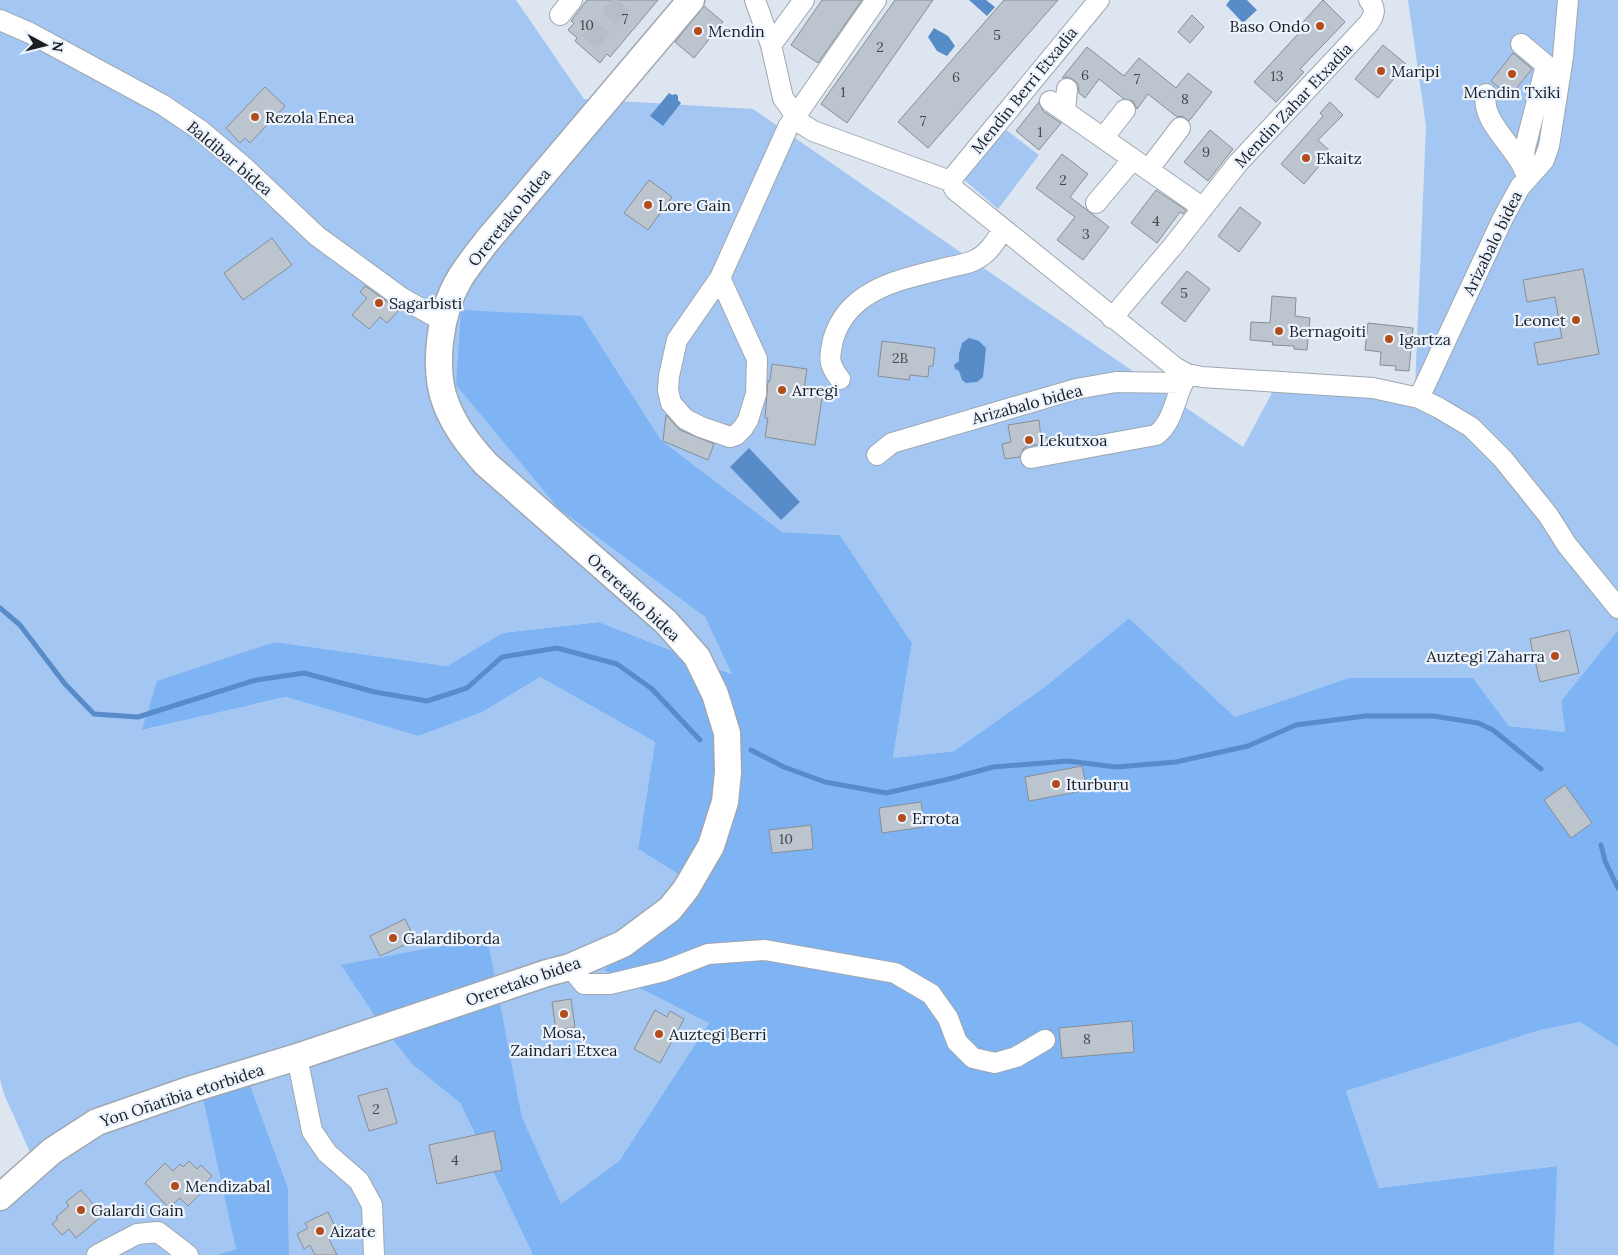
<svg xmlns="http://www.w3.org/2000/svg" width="1618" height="1255" font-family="Lora,serif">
	<rect width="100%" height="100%" fill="#dde6f0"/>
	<!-- green -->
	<path fill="#a3c7f2" d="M0,0H516L584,99L753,109L1243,447L1283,372L1415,388L1426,126L1408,0H1618V630L1561,701L1565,732L1509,726L1473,678H1348L1235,717L1129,618L1046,686L954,751L893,758L912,643L840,535L782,532L661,440L582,316L559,509L705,617L733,674L599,622L502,633L447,666L275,642L143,730L286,697L418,736L540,677L655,742L638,849L702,889L709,1023L619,1161L561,1205L522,1117L486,937L413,1065L460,1103L533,1255H289L288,1188L241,1060L197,1073L237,1249L216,1255H0V1197L32,1157L4,1094L0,1079Z
		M1005,129L1039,155L998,209L963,179Z
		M1580,1022L1618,1047V1255H1554L1556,1166L1379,1188L1346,1091L1541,1030Z"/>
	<!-- forest -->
	<path fill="#7fb4f4" d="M461,310L582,316L661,440L782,532L840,535L912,643L893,758L954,751L1046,686L1129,618L1235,717L1348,678H1473L1509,726L1565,732L1561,701L1618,630V1047L1580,1022L1541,1030L1346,1091L1379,1188L1557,1166L1554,1255H533L460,1103L413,1065L377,1019L341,965L487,937L522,1117L561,1204L619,1161L709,1023L604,970L702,889L638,849L655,742L540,677L482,712L418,736L286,697L142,730L157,681L275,642L447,666L502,633L599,622L732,674L705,617L559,509L456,385Z
		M241,1060L288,1188L289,1255H216L236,1249L197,1072Z"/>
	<!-- water -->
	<path fill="#588cc9" d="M969,0H986L995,7L987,16Z
		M1230,0H1247L1257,10L1243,23L1226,5Z
		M934,28L948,36L955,46L947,56L937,51L928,37Z
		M669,93L672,95L676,94L678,96V100L681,103L663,126L650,116Z
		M969,338L979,341L986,348L983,377L977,382L966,383L962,380L959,371L955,369L954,365L959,361V354L962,343Z
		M749,448L800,502L781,520L730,467Z"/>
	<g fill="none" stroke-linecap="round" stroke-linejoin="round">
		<!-- stream -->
		<path stroke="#588cc9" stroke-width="5" d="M0,608L20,625L65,684L94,714L138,717L256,680L304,673L375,692L427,701L467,688L502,657L557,648L617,664L652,689L700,740
			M751,750L784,767L825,782L886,793L949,779L993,767L1068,761L1116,767L1176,762L1248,746L1296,725L1365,716H1433L1478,723L1493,730L1541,769
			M1601,845L1605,861L1618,888"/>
	</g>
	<!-- building -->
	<path fill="#bcc4ce" stroke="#868e97" d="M587,0H658L610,57L607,54L600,63L575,41L577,38L568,30L574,23L571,21Z
		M822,0H862L818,63L791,45Z
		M895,0H933L847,123L821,104Z
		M1004,0H1058L928,148L898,122Z
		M1323,0L1345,22L1300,69L1304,72L1276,102L1254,82L1298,34L1295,31Z
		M704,6L723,22L694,58L675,42Z
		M1192,15L1204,27L1190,43L1178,32Z
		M1383,45L1406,64L1378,98L1355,79Z
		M1087,47L1124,76L1139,58L1176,88L1188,73L1212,92L1189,121L1182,116L1177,117L1148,94L1137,109L1133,101L1124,99L1099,79L1085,98L1079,93L1078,84L1074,80L1068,77L1062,78Z
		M1513,53L1532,69L1510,96L1491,81Z
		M265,87L285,106L250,143L245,138L240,143L226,128Z
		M1039,102L1043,111L1061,123L1039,150L1016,131Z
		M1330,102L1343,115L1318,140L1331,152L1304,184L1281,164L1323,116L1320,113Z
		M1210,130L1233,149L1208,181L1184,162Z
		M1062,154L1088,174L1070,197L1109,227L1083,260L1057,240L1075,217L1036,188Z
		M649,180L672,197L648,230L624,213Z
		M1156,190L1186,210L1183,214L1180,212L1157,243L1131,223Z
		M1240,207L1261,223L1239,252L1218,236Z
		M272,238L292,265L243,300L224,273Z
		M1583,269L1599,354L1538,365L1534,343L1562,338L1555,297L1527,302L1523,280Z
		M1187,271L1210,289L1185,322L1161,303Z
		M365,286L399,310L387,323L380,317L369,329L352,315L367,298L360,292Z
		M1272,296L1296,298L1295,316L1310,318L1307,350L1294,349V346L1272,345L1273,342L1250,340L1251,322L1270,323Z
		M1368,323L1413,328L1409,371L1395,370L1396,366L1380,365L1381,352L1365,350Z
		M882,341L935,348L933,366H929L928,377L910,375L909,380L878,376Z
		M772,364L807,369L803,395L822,398L815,445L765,437L768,418H765L768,381H770Z
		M666,415L680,430L714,444L708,460L663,441Z
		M1039,420L1041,438L1047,437L1048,443L1028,446L1023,449L1020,457L1005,459L1002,444L1011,442L1008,425Z
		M1569,630L1579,673L1540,682L1530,639Z
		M1082,766L1087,790L1029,801L1025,777Z
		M1565,785L1592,823L1571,838L1544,800Z
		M921,802L924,827L882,833L879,808Z
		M811,825L813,849L772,853L769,830Z
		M405,919L415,940L380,956L370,936Z
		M571,999L575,1027L556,1030L552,1002Z
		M655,1010L667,1017L670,1011L684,1019L660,1063L634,1049Z
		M1132,1021L1134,1052L1062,1058L1059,1028Z
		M387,1088L397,1123L369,1131L358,1096Z
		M494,1131L502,1170L437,1184L429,1145Z
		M189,1161L197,1169L201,1165L212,1176L199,1189L202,1192L188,1206L180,1198L169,1208L145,1183L165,1163L173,1171L180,1164L183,1167Z
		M81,1190L103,1215L76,1238L69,1229L62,1235L52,1224L58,1219L56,1217L69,1206L66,1202Z
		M328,1212L339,1235L329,1239L337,1255H315L310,1245L304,1249L297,1234L308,1228L305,1223Z"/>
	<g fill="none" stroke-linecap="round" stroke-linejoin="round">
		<!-- minor-tunnel -->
		<path stroke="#b6bec7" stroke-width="20" stroke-dasharray="20 10" stroke-linecap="butt" d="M590,42L624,0"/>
		<defs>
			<path id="minor" d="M755,0L771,45L783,98L802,124L813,131L950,181L955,190L1176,368L1187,374L1202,377L1373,388L1419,398L1439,408L1471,427L1503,459L1548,515L1567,545L1618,608
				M560,15L572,0
				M0,20L30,33L163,105L200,130L245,168L317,236L402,298L443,321
				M1521,44L1546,65L1525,148L1523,165
				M771,45L804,0
				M1486,94C1480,122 1517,147 1525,172
				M1050,101L1203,208
				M1065,111L1067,89
				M1103,138L1125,110
				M1148,170L1180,128
				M950,181L1099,0
				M1096,203L1133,159
				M720,278L677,340L669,376L668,390L671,403L685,419L701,427L730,437L736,435L743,428L748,420L756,394L757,359L720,278L788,127L876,0
				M1112,318L1173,246L1238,163L1369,23C1375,14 1376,8 1369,0
				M840,379C828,364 829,358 833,340C848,287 904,279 950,267C958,265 968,264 975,260C988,254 996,241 1003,229
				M1419,398L1503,218L1520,187L1544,160L1549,146L1563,57L1568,0
				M877,455L892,443L1076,389L1116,382L1183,383L1187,374
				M1031,458L1156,435C1172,424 1175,399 1183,383
				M570,967L584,984H610L664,971L708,954L765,950L895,973L931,994L948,1018L957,1042L973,1058L995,1063L1016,1057L1045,1040
				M297,1057L312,1131L327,1153L359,1181L372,1205L374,1255
				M97,1255L137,1234L158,1232L188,1255"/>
			<path id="major" d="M0,1197L52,1151L97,1122L189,1090L297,1057L547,973L570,967L623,944L670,909L686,889L711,846L725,802L728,772L727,733L715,694L697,657L666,622L486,464C469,445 455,427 446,404C432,368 440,311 460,278C468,265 478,253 487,241L691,0"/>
		</defs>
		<!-- minor casing -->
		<use href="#minor" stroke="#9fa7b1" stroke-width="22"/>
		<!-- major casing -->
		<use href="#major" stroke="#9fa7b1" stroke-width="29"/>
		<!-- minor -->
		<use href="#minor" stroke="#fff" stroke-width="20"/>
		<!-- major -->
		<use href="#major" stroke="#fff" stroke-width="26"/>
	</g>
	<!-- markers -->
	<g fill="#b24d1b" stroke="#ebf3fe" stroke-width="2">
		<circle cx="1320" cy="26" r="5"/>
		<circle cx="698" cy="31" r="5"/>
		<circle cx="1381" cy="71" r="5"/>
		<circle cx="1512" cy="74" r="5"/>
		<circle cx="255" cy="117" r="5"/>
		<circle cx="1306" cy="158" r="5"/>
		<circle cx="648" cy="205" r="5"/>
		<circle cx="379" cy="303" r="5"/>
		<circle cx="1576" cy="320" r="5"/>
		<circle cx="1279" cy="331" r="5"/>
		<circle cx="1389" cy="339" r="5"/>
		<circle cx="782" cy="390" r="5"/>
		<circle cx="1029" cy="440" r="5"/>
		<circle cx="1555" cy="656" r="5"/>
		<circle cx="1056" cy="784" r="5"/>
		<circle cx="902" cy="818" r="5"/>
		<circle cx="393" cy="938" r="5"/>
		<circle cx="564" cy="1014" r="5"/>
		<circle cx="659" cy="1034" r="5"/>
		<circle cx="175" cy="1186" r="5"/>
		<circle cx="81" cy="1210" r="5"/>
		<circle cx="320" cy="1231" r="5"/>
	</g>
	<g text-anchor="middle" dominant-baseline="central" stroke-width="4.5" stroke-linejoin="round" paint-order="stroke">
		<!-- number labels -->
		<g font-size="14" fill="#43484c">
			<text x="625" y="19">7</text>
			<text x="587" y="25">10</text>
			<text x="997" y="35">5</text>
			<text x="880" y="47">2</text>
			<text x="1085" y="75">6</text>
			<text x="1277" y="76">13</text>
			<text x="956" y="77">6</text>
			<text x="1137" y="79">7</text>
			<text x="843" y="92">1</text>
			<text x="1185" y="99">8</text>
			<text x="923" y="121">7</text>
			<text x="1040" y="132">1</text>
			<text x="1206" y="152">9</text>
			<text x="1063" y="180">2</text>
			<text x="1156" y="221">4</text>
			<text x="1086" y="234">3</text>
			<text x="1184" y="293">5</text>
			<text x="900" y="358">2B</text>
			<text x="786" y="839">10</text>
			<text x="1087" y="1039">8</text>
			<text x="376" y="1109">2</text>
			<text x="455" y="1160">4</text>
		</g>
		<!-- poi labels -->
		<g font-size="16" fill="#1b1e21" stroke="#ebf3fe" text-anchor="start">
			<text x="1310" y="26" text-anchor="end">Baso Ondo</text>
			<text x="708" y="31">Mendin</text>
			<text x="1391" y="71">Maripi</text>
			<text x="1512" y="92" text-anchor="middle">Mendin Txiki</text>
			<text x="265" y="117">Rezola Enea</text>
			<text x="1316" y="158">Ekaitz</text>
			<text x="658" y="205">Lore Gain</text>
			<text x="389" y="303">Sagarbisti</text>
			<text x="1566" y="320" text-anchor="end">Leonet</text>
			<text x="1289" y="331">Bernagoiti</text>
			<text x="1399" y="339">Igartza</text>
			<text x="792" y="390">Arregi</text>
			<text x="1039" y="440">Lekutxoa</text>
			<text x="1545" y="656" text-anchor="end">Auztegi Zaharra</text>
			<text x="1066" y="784">Iturburu</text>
			<text x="912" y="818">Errota</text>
			<text x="403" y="938">Galardiborda</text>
			<text x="564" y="1032" text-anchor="middle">Mosa,<tspan x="564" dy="18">Zaindari Etxea</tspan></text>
			<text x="669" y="1034">Auztegi Berri</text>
			<text x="185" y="1186">Mendizabal</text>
			<text x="91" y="1210">Galardi Gain</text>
			<text x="330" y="1231">Aizate</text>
		</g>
		<!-- street labels -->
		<g font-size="16" fill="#1b1e21" stroke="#ebf3fe">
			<text transform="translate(1024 90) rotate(-51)">Mendin Berri Etxadia</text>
			<text transform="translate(1293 105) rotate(-47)">Mendin Zahar Etxadia</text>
			<text transform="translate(230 158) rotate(40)">Baldibar bidea</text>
			<text transform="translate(509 217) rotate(-51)">Oreretako bidea</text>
			<text transform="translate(1492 243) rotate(-64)">Arizabalo bidea</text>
			<text transform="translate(1027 404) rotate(-15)">Arizabalo bidea</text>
			<text transform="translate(634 597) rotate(43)">Oreretako bidea</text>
			<text transform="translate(523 981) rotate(-19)">Oreretako bidea</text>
			<text transform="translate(182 1095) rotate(-18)">Yon Oñatibia etorbidea</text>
		</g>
	</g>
	<!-- north arrow -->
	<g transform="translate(45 45) rotate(97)" stroke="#ebf3fe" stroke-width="4" paint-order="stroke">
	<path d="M0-4L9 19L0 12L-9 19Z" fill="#1b1e21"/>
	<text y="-8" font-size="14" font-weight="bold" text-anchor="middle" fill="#1b1e21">N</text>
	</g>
</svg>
